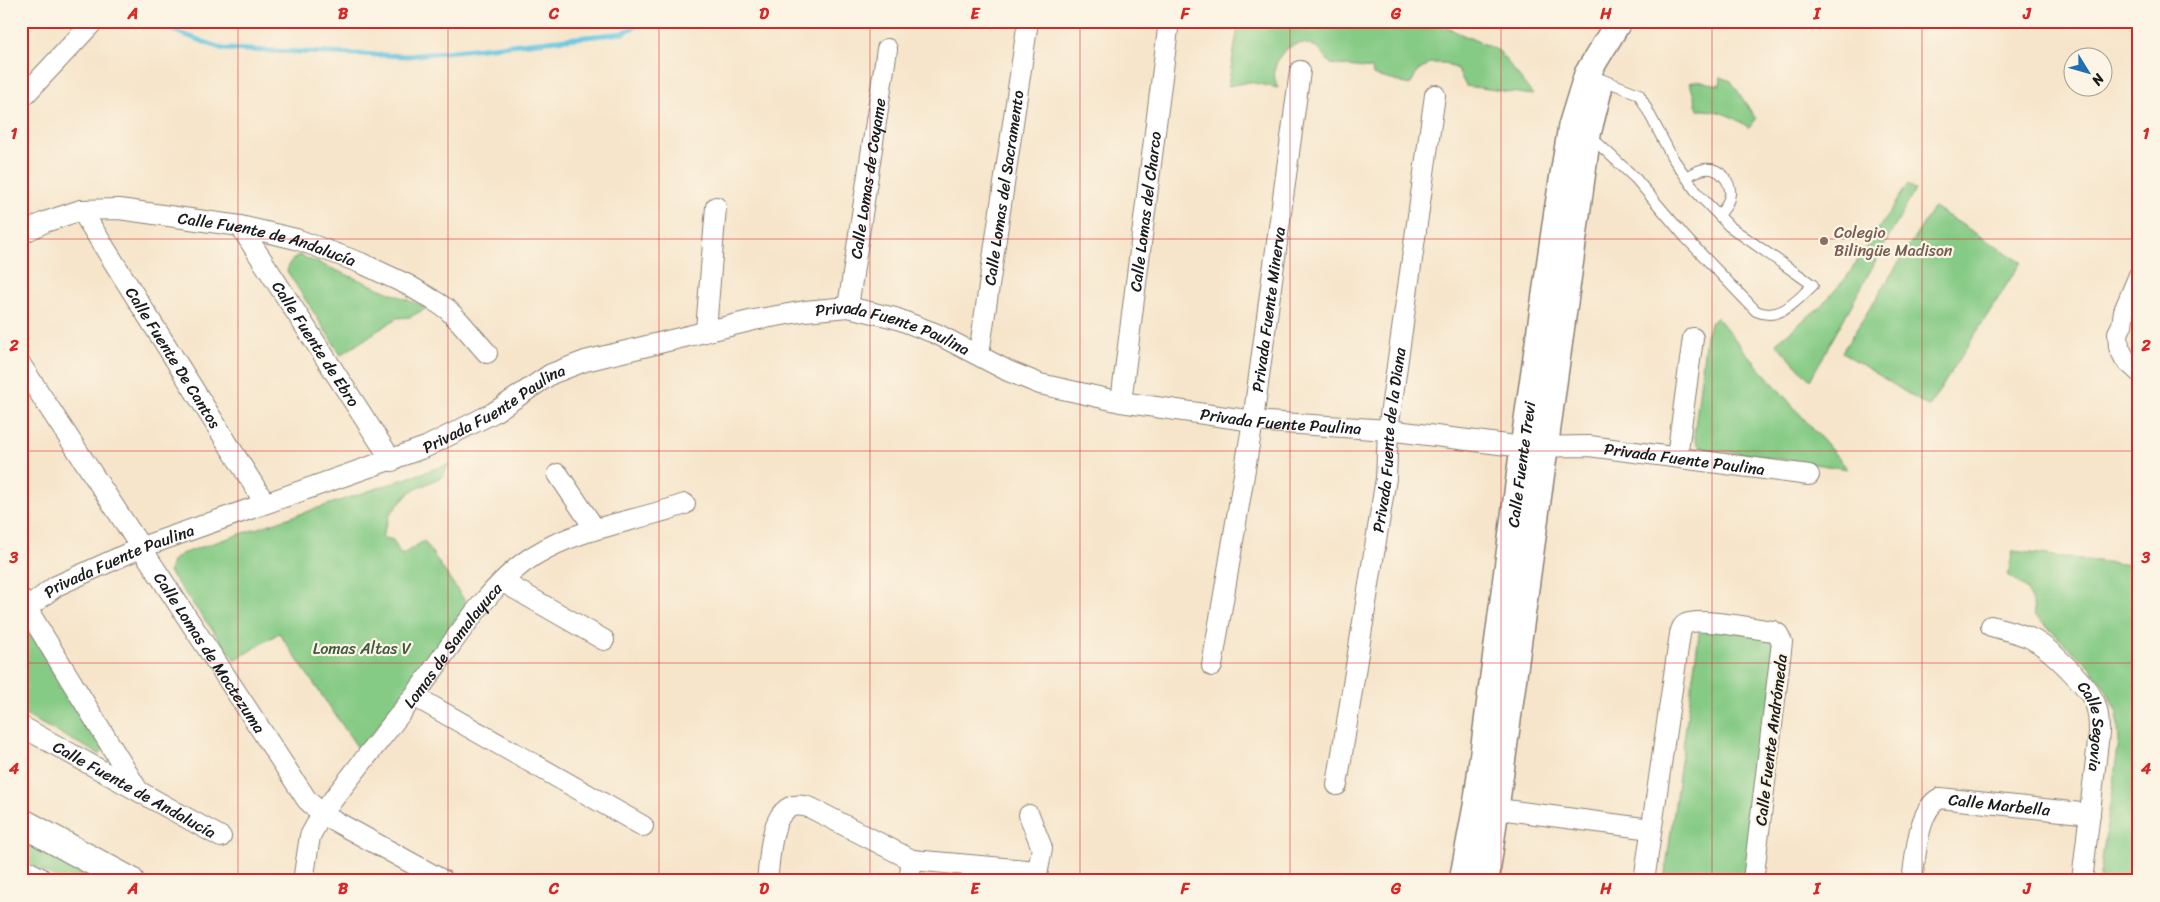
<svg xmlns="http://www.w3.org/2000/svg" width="2160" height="902" font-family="Sriracha,sans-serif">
	<rect width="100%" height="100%" fill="#fcf5e5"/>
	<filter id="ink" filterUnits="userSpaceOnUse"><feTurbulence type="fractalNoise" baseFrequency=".02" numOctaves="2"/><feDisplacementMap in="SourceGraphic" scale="10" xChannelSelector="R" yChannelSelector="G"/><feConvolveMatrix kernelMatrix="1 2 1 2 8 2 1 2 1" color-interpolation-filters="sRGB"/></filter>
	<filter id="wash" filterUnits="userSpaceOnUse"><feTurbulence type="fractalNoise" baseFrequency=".0096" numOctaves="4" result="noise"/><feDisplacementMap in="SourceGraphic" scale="20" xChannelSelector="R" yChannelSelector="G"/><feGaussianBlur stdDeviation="1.12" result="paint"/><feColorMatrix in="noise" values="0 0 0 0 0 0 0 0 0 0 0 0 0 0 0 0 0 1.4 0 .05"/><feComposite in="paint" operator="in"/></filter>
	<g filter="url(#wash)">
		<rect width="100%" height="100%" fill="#f6e5cb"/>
		<!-- green -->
		<path fill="#85ca85" stroke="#507350" d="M1239,21H1432L1499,51L1533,95L1466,86L1457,69L1446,63H1430L1417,72L1410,85L1373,75L1372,69L1331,64C1326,59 1321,50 1315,47C1290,33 1265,64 1278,88L1249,82L1228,86Z
			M1721,77L1731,81L1756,119L1749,128C1733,116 1718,109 1698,110L1690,83L1696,81L1720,85Z
			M1908,184L1915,190L1810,380L1776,343L1821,306L1846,278Z
			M1934,207L2021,262L1929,407L1842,352Z
			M299,255L427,308L410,317L397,318L341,355L287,271L290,262Z
			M1717,317L1742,348L1848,469L1704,448L1697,444L1694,436L1706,336L1711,322Z
			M449,464L443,476L410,492L390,514L382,537L393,540L401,555L424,541L467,604L360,751L279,633L235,660L169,572L172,561L181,554Z
			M2013,551L2131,565L2139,563V881H2099L2119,741L2117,713L2106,690L2090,667L2034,615C2033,591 2025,588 2008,575Z
			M1700,627L1778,639L1747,881H1664Z
			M25,632L32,635L104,749L99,754L21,713V636Z
			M21,832L111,881H61L21,859Z"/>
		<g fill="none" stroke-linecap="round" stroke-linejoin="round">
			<!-- stream -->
			<path stroke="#62c4e1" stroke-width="5" d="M148,21L223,49L408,56L623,33L644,21"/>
		</g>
	</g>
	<g filter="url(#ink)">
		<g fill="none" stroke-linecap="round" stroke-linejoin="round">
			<defs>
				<path id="service" d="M1590,136L1636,179L1686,238L1756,311C1780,322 1797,300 1813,285L1729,226L1698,194L1672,157L1639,94L1593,76
					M1686,177C1691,174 1698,170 1705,169C1719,167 1731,181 1730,194C1729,203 1724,209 1719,215"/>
				<g id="minor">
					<path d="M21,99L94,21"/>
					<path id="s1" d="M81,210L265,503"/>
					<path id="s2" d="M240,226L392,461"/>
					<path id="s3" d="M21,234L45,222L81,210L119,209L240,226L296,239L361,263L408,285L433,300L447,309L460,322L487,353"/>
					<path d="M2139,275L2124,311L2122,325L2118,333L2119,347L2125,359L2139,372"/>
					<path id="s4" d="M848,307L887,49"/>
					<path d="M706,330L716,207"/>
					<path id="s5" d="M979,354L1028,21"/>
					<path id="s6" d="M21,365L307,800L322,814L444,881"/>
					<path id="s7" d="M1121,402L1169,21"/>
					<path d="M1677,457L1693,338"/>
					<path d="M558,474L595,529"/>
					<path d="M503,582L604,640"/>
					<path d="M21,599L136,787"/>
					<path id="s8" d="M21,613L56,586L142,547L426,447L493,413L551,374L585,361L754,320L805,311L848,307L895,318L937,334L1008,371L1040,384L1121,402L1253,421L1388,430L1523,447L1589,446L1809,475"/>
					<path id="s9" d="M1991,626C2005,630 2020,633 2032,639C2051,649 2090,687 2096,706C2099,715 2099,724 2099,733L2082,881"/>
					<path id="s10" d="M1212,666L1253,421L1300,71"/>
					<path d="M414,696L643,826"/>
					<path id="s11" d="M21,726L221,837"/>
					<path id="s12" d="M1337,785L1386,478L1388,430L1435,95"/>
					<path d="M1483,807L1651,829"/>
					<path d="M1029,815L1042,848L1036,881"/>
					<path id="s13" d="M303,881L310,836L322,814C352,774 384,735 415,695C448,651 488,583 535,555C580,527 635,522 685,504"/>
					<path d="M767,881C771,854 769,792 811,808L912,860L1037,871"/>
					<path d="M909,881L912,860"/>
					<path d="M1644,881L1680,634C1681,630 1682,626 1686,624C1697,617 1758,629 1773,631L1778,634L1782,642L1753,881"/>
					<path id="s14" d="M1912,881C1916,857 1917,810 1940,798L2090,814"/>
				</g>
				<g id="tertiary">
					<path id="s15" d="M1462,881L1476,806L1523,447L1557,211L1571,126L1587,74L1619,21"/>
					<path d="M1486,881L1588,134L1599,90"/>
				</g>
				<path id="secondary" d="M21,822L130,881
					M21,872L38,881"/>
			</defs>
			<!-- service casing -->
			<use href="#service" stroke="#898074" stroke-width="12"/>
			<!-- minor casing -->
			<use href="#minor" stroke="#898074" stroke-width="22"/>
			<!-- tertiary casing -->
			<use href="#tertiary" stroke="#898074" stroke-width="28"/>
			<!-- secondary casing -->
			<use href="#secondary" stroke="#898074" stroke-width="30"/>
			<!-- service -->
			<use href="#service" stroke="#fff" stroke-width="10"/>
			<!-- minor -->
			<use href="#minor" stroke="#fff" stroke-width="20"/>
			<!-- tertiary -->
			<use href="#tertiary" stroke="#fff" stroke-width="25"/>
			<!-- secondary -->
			<use href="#secondary" stroke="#fff" stroke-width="28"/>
		</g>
	</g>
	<!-- grid -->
	<path fill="none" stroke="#d62828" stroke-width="1" stroke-opacity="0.55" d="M238,21V881M448,21V881M659,21V881M870,21V881M1080,21V881M1290,21V881M1501,21V881M1712,21V881M1922,21V881M21,239H2139M21,451H2139M21,663H2139"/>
	<!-- markers -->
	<circle fill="#8d6e63" stroke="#fcf5e5" stroke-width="2" cx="1824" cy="241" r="5"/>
	<g text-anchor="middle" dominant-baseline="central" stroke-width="4.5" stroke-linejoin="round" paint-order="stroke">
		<!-- street labels -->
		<g font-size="16" fill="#1c1c1c" stroke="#fcf5e5">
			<text stroke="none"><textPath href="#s4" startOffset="130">Calle Lomas de Coyame</textPath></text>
			<text stroke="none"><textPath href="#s5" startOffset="168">Calle Lomas del Sacramento</textPath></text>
			<text stroke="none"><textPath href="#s7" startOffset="192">Calle Lomas del Charco</textPath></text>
			<text stroke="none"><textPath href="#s3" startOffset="254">Calle Fuente de Andalucía</textPath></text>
			<text stroke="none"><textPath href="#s10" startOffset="361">Privada Fuente Minerva</textPath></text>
			<text stroke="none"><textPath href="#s8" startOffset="938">Privada Fuente Paulina</textPath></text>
			<text stroke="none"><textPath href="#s2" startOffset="140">Calle Fuente de Ebro</textPath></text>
			<text stroke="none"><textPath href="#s1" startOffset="174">Calle Fuente De Cantos</textPath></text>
			<text stroke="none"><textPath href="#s8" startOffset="518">Privada Fuente Paulina</textPath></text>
			<text stroke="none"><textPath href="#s8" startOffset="1342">Privada Fuente Paulina</textPath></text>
			<text stroke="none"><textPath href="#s12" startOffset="349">Privada Fuente de la Diana</textPath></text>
			<text stroke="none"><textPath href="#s8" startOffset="1748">Privada Fuente Paulina</textPath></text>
			<text stroke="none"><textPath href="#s15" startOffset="421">Calle Fuente Trevi</textPath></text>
			<text stroke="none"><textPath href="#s8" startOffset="112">Privada Fuente Paulina</textPath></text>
			<text stroke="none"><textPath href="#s13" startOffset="284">Lomas de Samalayuca</textPath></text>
			<text stroke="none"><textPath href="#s6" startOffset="344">Calle Lomas de Moctezuma</textPath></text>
			<text stroke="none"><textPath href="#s9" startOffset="156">Calle Segovia</textPath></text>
			<text transform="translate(1771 740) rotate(-83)">Calle Fuente Andrómeda</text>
			<text stroke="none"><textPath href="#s11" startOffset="130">Calle Fuente de Andalucía</textPath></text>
			<text stroke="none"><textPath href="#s14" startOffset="150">Calle Marbella</textPath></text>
		</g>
		<!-- education labels -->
		<g font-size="16" fill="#785e54" stroke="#fcf5e5" text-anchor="start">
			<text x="1834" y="232">Colegio<tspan x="1834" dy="18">Bilingüe Madison</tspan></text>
		</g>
		<!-- park labels -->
		<g font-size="16" fill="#415941" stroke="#fcf5e5">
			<text x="362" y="648">Lomas Altas V</text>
		</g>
	</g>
	<!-- margin -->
	<rect width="2160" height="902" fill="none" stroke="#fcf5e5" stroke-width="55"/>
	<!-- north arrow -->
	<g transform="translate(2088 72) rotate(127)"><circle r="24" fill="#fcf5e5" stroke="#a29e95"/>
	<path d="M0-4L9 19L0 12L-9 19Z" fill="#1f6fb2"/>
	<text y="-8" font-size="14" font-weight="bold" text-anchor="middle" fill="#1c1c1c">N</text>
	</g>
	<rect x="28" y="28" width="2104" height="846" fill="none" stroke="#d62828" stroke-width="2"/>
	<g font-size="16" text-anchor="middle" font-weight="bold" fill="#d62828">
		<text x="133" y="19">A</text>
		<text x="343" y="19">B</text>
		<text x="554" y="19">C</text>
		<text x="764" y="19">D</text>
		<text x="975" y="19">E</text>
		<text x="1185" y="19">F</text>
		<text x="1396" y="19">G</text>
		<text x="1606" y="19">H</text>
		<text x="1817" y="19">I</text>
		<text x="2027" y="19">J</text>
		<text x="14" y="139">1</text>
		<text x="2146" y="139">1</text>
		<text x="14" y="351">2</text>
		<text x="2146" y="351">2</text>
		<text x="14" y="563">3</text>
		<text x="2146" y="563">3</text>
		<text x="14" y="774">4</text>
		<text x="2146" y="774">4</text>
		<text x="133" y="894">A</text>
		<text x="343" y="894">B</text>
		<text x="554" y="894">C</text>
		<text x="764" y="894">D</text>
		<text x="975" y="894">E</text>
		<text x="1185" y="894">F</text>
		<text x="1396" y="894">G</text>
		<text x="1606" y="894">H</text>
		<text x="1817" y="894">I</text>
		<text x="2027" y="894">J</text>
	</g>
</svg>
